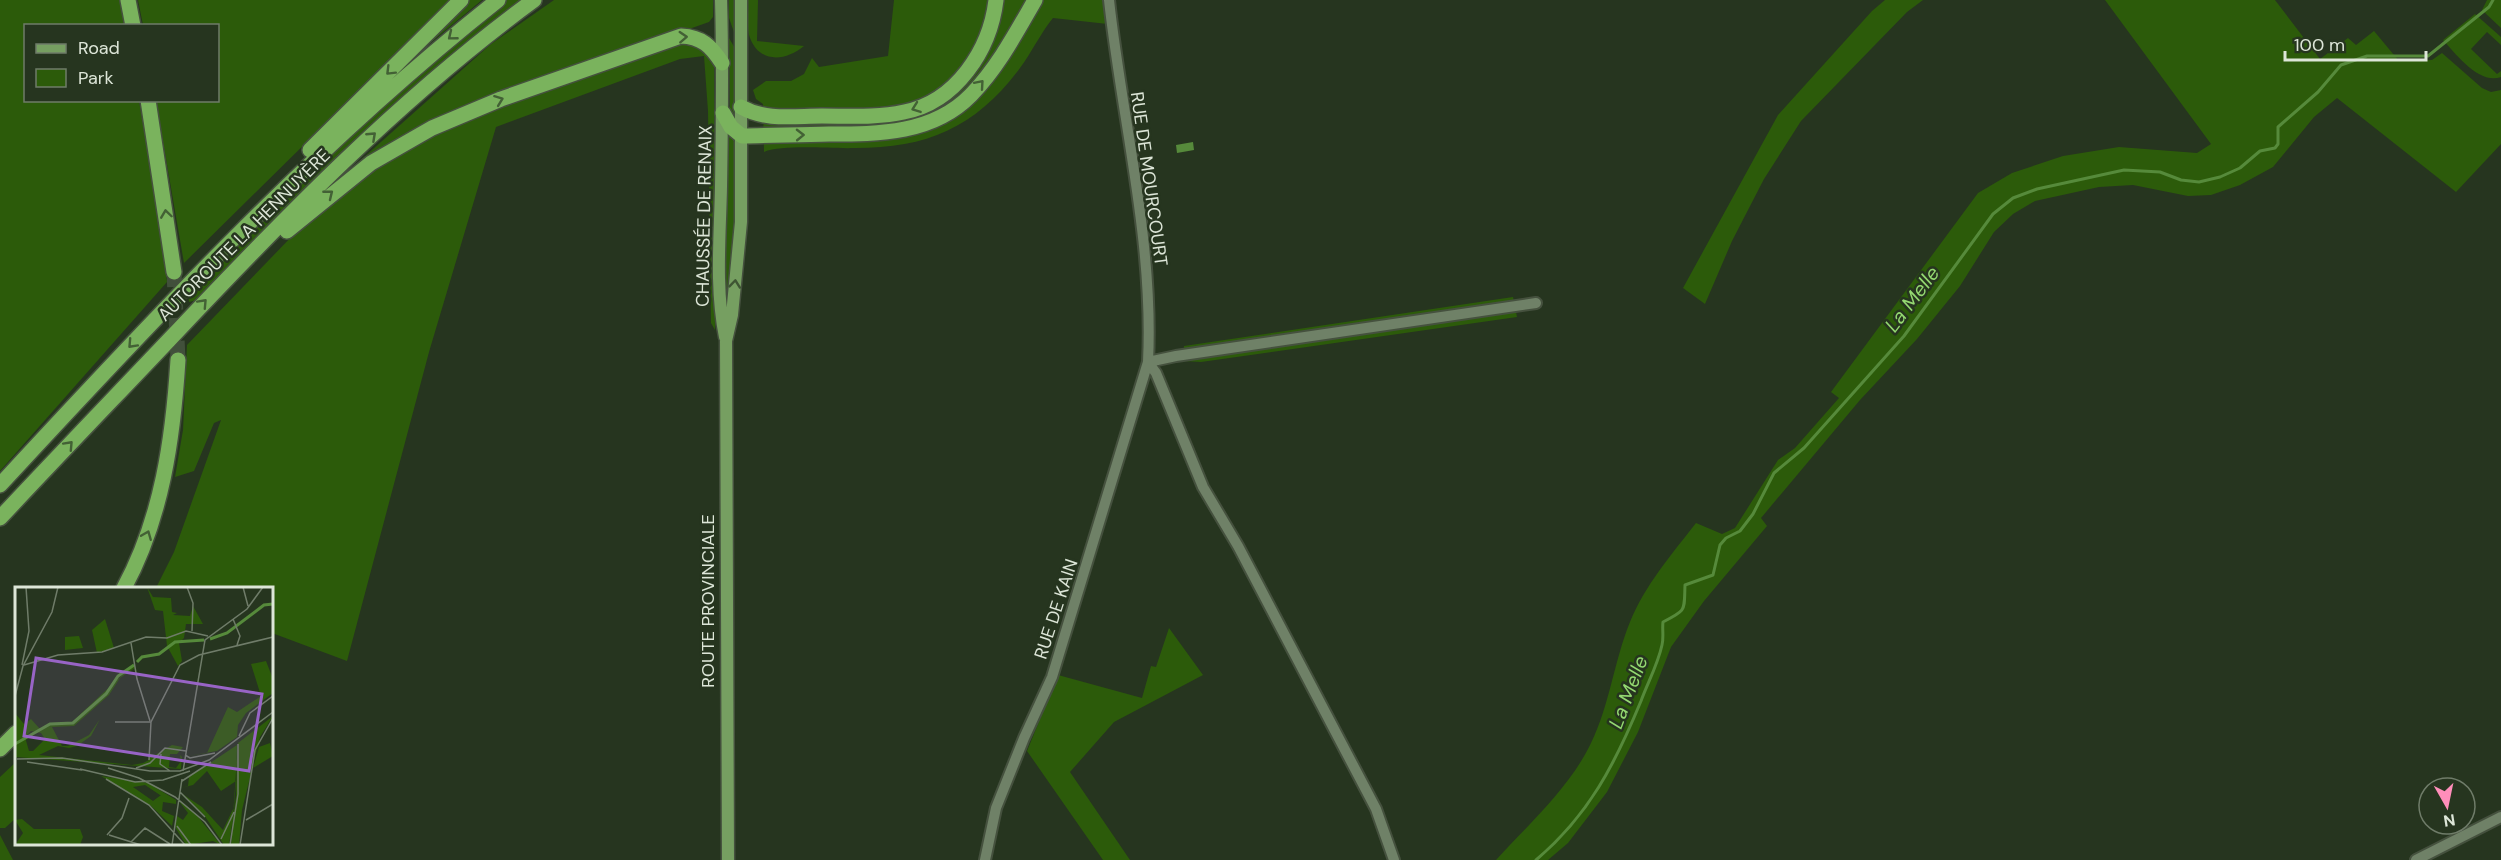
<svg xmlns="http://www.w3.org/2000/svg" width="2501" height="860" font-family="'DM Sans',sans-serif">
	<rect width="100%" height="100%" fill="#26351f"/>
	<!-- green -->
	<path fill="#2c5b0a" d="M0,0H121L125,25L26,26V100L139,101L161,228L167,282L0,471Z
		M138,0H451L184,263L156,101L218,100V26L143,25Z
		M467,0H482L395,72Z
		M505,0H526L197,300L189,302L188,293L346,137Z
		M554,0H713V17L709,22L493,98L336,182L491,44Z
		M729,0H736V38L729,18Z
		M748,0H758L757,41L804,46C786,61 760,64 750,38C746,28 749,11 748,0Z
		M894,0H1113L1117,25L1053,18C1040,34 1032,52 1020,68C976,127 928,148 855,148C832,149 784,144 764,152L763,104L756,99L753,90L766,81H791L804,74L812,58L819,67L888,56Z
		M1885,0H1923L1907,12L1801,121L1764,179L1732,241L1705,304L1683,288L1778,115L1872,11Z
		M2105,0H2275L2320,59L2348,38L2356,45L2374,31L2399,61L2432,60L2442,53L2482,88L2491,92L2501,90V144L2456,192L2337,98L2314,117L2273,167L2240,185L2211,195L2188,196L2133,185L2099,187L2035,201L2013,214L1994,232L1960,286L1917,339L1860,400L1761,518L1767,526L1704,601L1671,647L1638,732L1607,792L1568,843L1548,860H1496C1528,825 1571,786 1591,743C1610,704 1614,661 1630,622C1645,585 1672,554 1696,523L1722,534L1735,528L1778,460L1795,448L1839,398L1831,392L1978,193L2012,173L2063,156L2119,147L2197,153L2211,144Z
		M2487,0H2501V28L2482,10Z
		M2475,14L2501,37V45L2487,32L2471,49L2497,74L2501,71V77C2479,85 2456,54 2443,40Z
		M729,38L736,50V120L733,121L730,113Z
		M687,41L700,43L714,60L715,330L711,323L708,111L704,56L680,59L496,127L429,352L347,661L272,633V588H156L174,552L221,420L214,423L194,471L175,477L183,430L187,345L296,232L381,164L419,142L478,115Z
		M725,121L737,140L734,252L726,330Z
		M1513,297L1517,317L1201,362L1184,361V346Z
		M1169,628L1203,675L1114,722L1070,772L1130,860H1103L1027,751L1058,675L1142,698L1151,666L1156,667Z
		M16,762V818L5,828H0V777Z
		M0,835L13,860H0Z"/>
	<!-- water -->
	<path fill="#568a3b" d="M1193,142L1194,150L1177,153L1176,145Z"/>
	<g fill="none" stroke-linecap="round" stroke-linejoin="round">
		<!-- stream -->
		<path stroke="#568a3b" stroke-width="3" d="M1536,860C1589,815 1615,764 1641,701C1648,682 1658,664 1662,645C1664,637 1662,629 1663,622C1687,610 1684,611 1685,585L1713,575L1720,545L1726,538L1740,531L1753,514L1774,473L1804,448L1904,336L1993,214L2013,198L2037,189L2124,170L2160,172L2181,180L2199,182L2220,177L2240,168L2260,151L2275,148L2278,144V127L2318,92L2341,65L2367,56H2428L2489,7L2493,0"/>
		<!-- highway-tunnel -->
		<path stroke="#41503b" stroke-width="15" stroke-dasharray="15 8" stroke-linecap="butt" d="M174,272L178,360"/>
		<defs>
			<path id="minor" d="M1148,362L1156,373L1203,487L1238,546L1376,809L1394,860
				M1148,362L1176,356L1536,303
				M985,860L996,808L1024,738L1052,677L1148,362C1154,241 1122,120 1109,0
				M2416,860L2501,817"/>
			<path id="major" d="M721,0C723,63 722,125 721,187C720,237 715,288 725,337
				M728,860L726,341L732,315L741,222V0"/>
			<path id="highway" d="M128,0L133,26
				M148,100L174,272
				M741,107C766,121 794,116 822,116C849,116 877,118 904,112C956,102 990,50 996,0
				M723,113L731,127L742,136C771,135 800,135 829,134C879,134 933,134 971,95C998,67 1016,33 1035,0
				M310,150L461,0
				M287,231L371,163L432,128L501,99L681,36C702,37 711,46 722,63
				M0,485C157,315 316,144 498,0
				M0,518C56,458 113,399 169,340C283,219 400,98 534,0
				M124,588C162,518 173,439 178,360
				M0,749L16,733"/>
		</defs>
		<!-- minor casing -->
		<use href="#minor" stroke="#45513e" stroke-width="14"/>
		<!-- major casing -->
		<use href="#major" stroke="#45513e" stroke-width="15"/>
		<!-- highway casing -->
		<use href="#highway" stroke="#45513e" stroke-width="18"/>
		<!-- minor -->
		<use href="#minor" stroke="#6f8167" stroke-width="10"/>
		<!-- major -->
		<use href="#major" stroke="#769f61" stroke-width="12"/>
		<!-- highway -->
		<use href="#highway" stroke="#7ab35d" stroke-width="15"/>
	</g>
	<!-- one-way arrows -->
	<defs><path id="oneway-chevron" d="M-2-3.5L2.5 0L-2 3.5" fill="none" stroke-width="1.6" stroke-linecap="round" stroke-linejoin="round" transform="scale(1.5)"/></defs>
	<g stroke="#436135">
		<use href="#oneway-chevron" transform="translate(452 36) rotate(141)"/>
		<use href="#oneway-chevron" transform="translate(683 37) rotate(-3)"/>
		<use href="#oneway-chevron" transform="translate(390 71) rotate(135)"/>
		<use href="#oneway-chevron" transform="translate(980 84) rotate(-49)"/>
		<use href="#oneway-chevron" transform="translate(499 100) rotate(-21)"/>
		<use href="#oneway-chevron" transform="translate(916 108) rotate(160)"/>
		<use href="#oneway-chevron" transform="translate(800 135) rotate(-1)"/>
		<use href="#oneway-chevron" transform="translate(372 136) rotate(-43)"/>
		<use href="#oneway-chevron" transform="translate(329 194) rotate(-39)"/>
		<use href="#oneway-chevron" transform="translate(166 214) rotate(-98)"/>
		<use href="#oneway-chevron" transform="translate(203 303) rotate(-47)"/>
		<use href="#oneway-chevron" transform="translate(132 344) rotate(133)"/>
		<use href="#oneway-chevron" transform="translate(69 445) rotate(-47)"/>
		<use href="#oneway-chevron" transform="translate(147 535) rotate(-68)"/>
	</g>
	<use stroke="#3e5533" href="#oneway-chevron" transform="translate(735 284) rotate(-84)"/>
	<g text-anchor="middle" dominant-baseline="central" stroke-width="5" stroke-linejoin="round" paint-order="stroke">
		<!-- street labels -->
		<g font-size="18" fill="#dde6d8" stroke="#26351f">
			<text transform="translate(1149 179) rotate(82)">RUE DE MOURCOURT</text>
			<text transform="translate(704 216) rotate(-89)">CHAUSSÉE DE RENAIX</text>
			<text transform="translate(244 235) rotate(-45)">AUTOROUTE LA HENNUYÈRE</text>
			<text transform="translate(708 601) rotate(-90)">ROUTE PROVINCIALE</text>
			<text transform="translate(1056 609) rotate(-72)">RUE DE KAIN</text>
		</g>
		<!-- water labels -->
		<g font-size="20" font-style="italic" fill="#94d971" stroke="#26351f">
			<text transform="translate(1912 299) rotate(-53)">La Melle</text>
			<text transform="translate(1628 692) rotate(-69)">La Melle</text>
		</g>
	</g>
	<!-- overview -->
	<g transform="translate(15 587)">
		<rect width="258" height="258" fill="#26351f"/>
		<path d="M132,0L138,10L156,11L157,25L162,26L158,28L175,29L178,19L188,37H171L169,51L164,56L167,74L163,79L152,59L148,24L140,23ZM90,32L99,61L82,66L77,43ZM64,49L68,61L50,63V50ZM251,74L258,92V106L231,126L223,138L222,150L202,164L172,169L192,166L213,120L222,125L246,109L236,77ZM119,77L120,81L105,91L94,108L59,139L37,140L47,159H53L74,148L85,132L76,149L62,159L54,161L43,159L24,168L117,178L128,176L134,173V166L140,168L157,158L168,160L162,167H155L154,180L161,181L166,174L165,168L167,170L166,182L0,170V126L9,137L16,132L25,142L35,136H56ZM16,144L26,146L30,152L18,164H14L10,150ZM258,129L245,150L227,223L224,258H216L223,156ZM255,156L258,169L238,181L244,160ZM222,158L221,210L214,258H209L189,228L166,206L187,220L208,243L219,220L221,194L206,204L192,184L178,198L166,201L173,199L174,190ZM86,189L133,196L161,213V217L148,215L147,224L159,229L157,239L136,219ZM130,198L145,208H146L138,214L118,200ZM164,214L180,226L206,258L198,254L171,258L160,240L162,229L168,233L173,226ZM7,232L19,242H65L68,250L65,258H0L8,246L0,233Z" fill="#2c5b0a" fill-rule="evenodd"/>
		<path fill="none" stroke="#568a3b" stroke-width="3" d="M195,52L212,46L249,18L258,17M122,75L127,70L144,67L160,55L189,53M0,157L35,137L58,136L91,107L103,89L119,78"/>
		<path fill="none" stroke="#6f7c69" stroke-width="1.5" d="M172,0L178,16L177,44M228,0L233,19M218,32L225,49L222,58M116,56L122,92L135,134M7,78L14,44L11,0M9,78L43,68L87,65L131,50L152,51L171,44L193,49M0,109L8,79L37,25L43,0M100,135H136M224,149L235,126L258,109M146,167L145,177L155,184M170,168L175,171L200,166M2,172L47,171L135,184H165L194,173L258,125M134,173L136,135L165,78L184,68L258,50M12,175L67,183M93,181L124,191L160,210L190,235L207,258M121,181L135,176L150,161L171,164M65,182L120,195L148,193L175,184M168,184L190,53L232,22L248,0M91,192L134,218L170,258M167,194L196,175M165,205L190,230M231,233L258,217M162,239L176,258M92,248L107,231L114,211M94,248L126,258M206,252L219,225M116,255L130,241L155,257M157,258L167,192M215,258L223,207V157M225,258L240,163L258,131"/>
		<path fill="#9864c6" fill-opacity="0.15" stroke="#9864c6" stroke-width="3" d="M21,71L247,107L234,184L9,149Z"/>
		<rect width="258" height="258" fill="none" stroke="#dde6d8" stroke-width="3"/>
	</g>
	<!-- legend -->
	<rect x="24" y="24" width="195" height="78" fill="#26351f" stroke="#6f7c69" stroke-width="1.5"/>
	<rect x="36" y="44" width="30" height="9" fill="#769f61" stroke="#6f7c69" stroke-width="1.5"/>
	<text x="78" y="54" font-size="18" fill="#dde6d8">Road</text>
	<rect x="36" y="69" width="30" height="18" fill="#2c5b0a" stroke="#6f7c69" stroke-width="1.5"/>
	<text x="78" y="84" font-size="18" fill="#dde6d8">Park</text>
	<!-- north arrow -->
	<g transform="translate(2447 806) rotate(171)"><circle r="28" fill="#26351f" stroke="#6f7c69" stroke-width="1.5"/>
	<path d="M0-4.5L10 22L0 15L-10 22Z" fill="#ff8eba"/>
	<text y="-9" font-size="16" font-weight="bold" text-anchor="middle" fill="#dde6d8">N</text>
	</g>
	<!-- scale -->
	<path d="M2285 51v9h141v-9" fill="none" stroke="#dde6d8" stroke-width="3"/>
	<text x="2294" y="51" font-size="18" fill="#dde6d8" stroke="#26351f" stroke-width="4.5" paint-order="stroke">100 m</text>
</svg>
